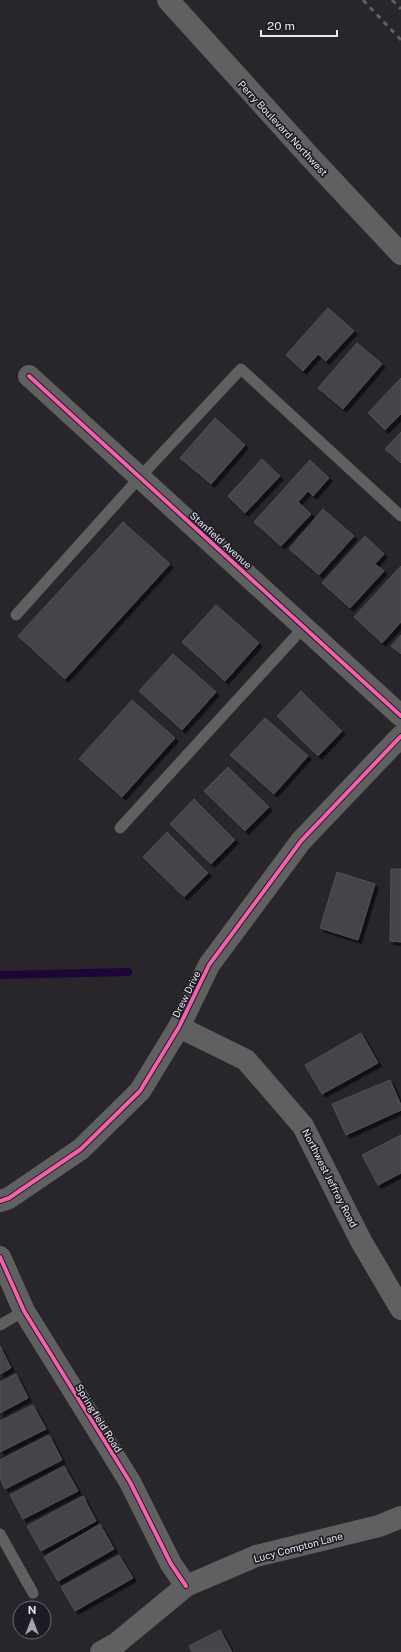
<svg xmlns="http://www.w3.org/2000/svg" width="401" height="1652" font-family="'Public Sans',sans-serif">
	<defs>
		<filter id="shadow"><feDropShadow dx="3.5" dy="3.5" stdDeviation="0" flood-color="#0009"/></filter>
	</defs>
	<rect width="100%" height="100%" fill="#28262b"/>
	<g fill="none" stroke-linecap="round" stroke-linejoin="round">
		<!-- stream -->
		<path stroke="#1f0537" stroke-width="8" d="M0,975L128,972"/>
	</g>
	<!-- building -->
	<path fill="#454448" stroke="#525055" filter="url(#shadow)" d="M328,308L354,331L326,361L318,354L303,371L286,355Z
		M357,343L382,364L343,409L318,388Z
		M401,378V414L385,430L368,413Z
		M215,418L245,445L211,484L180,458Z
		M401,432V463L385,449Z
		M262,459L280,476L245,513L228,496Z
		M310,460L329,478L313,496L308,491L298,502L311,514L281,546L254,522Z
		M323,509L354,536L319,575L289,549Z
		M123,522L170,564L65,679L18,636Z
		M365,536L384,554L375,564L384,571L350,608L322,583Z
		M401,566V622L382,643L354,617Z
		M216,605L259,643L225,681L182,642Z
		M401,635V654L391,646Z
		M173,654L216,692L182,730L139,691Z
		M301,691L342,731L318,756L277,716Z
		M132,700L175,738L122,797L79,759Z
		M265,718L308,756L274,794L230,755Z
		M228,767L269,807L245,831L204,791Z
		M194,799L235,840L211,864L170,824Z
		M167,832L208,873L184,897L143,857Z
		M391,869H401V942L390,941Z
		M337,872L375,884L358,940L320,928Z
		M361,1033L378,1063L322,1094L305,1065Z
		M390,1080L401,1105V1110L346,1135L332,1104Z
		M401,1135V1173L378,1185L362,1155Z
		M0,1346L11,1368L0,1374Z
		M16,1374L28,1398L0,1413V1382Z
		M33,1405L46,1429L0,1452V1421Z
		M49,1435L62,1460L5,1489L0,1478V1460Z
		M64,1466L78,1491L23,1519L10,1495Z
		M83,1496L96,1521L41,1551L27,1526Z
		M100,1524L114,1549L58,1581L44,1557Z
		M119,1555L133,1578L75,1611L61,1587Z
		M220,1630L232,1652H192L189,1646Z"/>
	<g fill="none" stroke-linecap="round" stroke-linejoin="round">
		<!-- service -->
		<path stroke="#606061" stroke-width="11" d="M16,615L140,477L241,369L401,516
			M120,828L304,627
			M0,1325L24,1311
			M0,1534L33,1593"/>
		<!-- minor -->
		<path stroke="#606061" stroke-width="22" d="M29,376L401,716
			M179,1027L246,1060L303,1126L361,1241L401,1309
			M0,1201L9,1198L81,1149L140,1091L179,1027L209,965L301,841L401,736
			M0,1257L24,1311L130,1482L171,1564L186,1586
			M101,1652L117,1643L186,1586L256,1556L379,1526L401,1517"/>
		<!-- tertiary -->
		<path stroke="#606061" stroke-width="22" d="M168,0L311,158L401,254"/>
		<!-- rail -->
		<path stroke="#5f5e62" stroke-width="3" stroke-dasharray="5 5" stroke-linecap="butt" d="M363,0L401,40
			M392,0L401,9"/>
		<defs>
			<path id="cycleway" d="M29,376L401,716
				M0,1201L9,1198L81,1149L140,1091L179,1027L209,965L301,841L401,736
				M0,1257L24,1311L130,1482L171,1564L186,1586"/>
		</defs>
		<!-- cycleway casing -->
		<use href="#cycleway" stroke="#1e1b24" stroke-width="6"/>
		<!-- cycleway -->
		<use href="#cycleway" stroke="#f560ab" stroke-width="4"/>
	</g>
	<g text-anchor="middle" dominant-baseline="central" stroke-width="3.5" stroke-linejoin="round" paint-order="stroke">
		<!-- street labels -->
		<g font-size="10" fill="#e9e7ed" stroke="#1e1b24">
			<text transform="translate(283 128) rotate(47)">Perry Boulevard Northwest</text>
			<text transform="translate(221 540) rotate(42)">Stanfield Avenue</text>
			<text transform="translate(186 994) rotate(-64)">Drew Drive</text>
			<text transform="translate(330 1178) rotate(63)">Northwest Jeffrey Road</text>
			<text transform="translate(99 1418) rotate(58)">Springfield Road</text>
			<text transform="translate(298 1547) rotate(-15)">Lucy Compton Lane</text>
		</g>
	</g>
	<!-- north arrow -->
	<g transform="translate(32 1620)"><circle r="19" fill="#1e1b24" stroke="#6f6d74"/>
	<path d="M0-3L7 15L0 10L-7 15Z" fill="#a5a3a9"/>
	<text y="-6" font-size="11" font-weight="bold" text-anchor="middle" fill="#e9e7ed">N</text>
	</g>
	<!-- scale -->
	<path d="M261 30v6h76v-6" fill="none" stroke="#e9e7ed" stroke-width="2"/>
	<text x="267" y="30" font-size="12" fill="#e9e7ed" stroke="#1e1b24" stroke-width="3" paint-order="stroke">20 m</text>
</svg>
